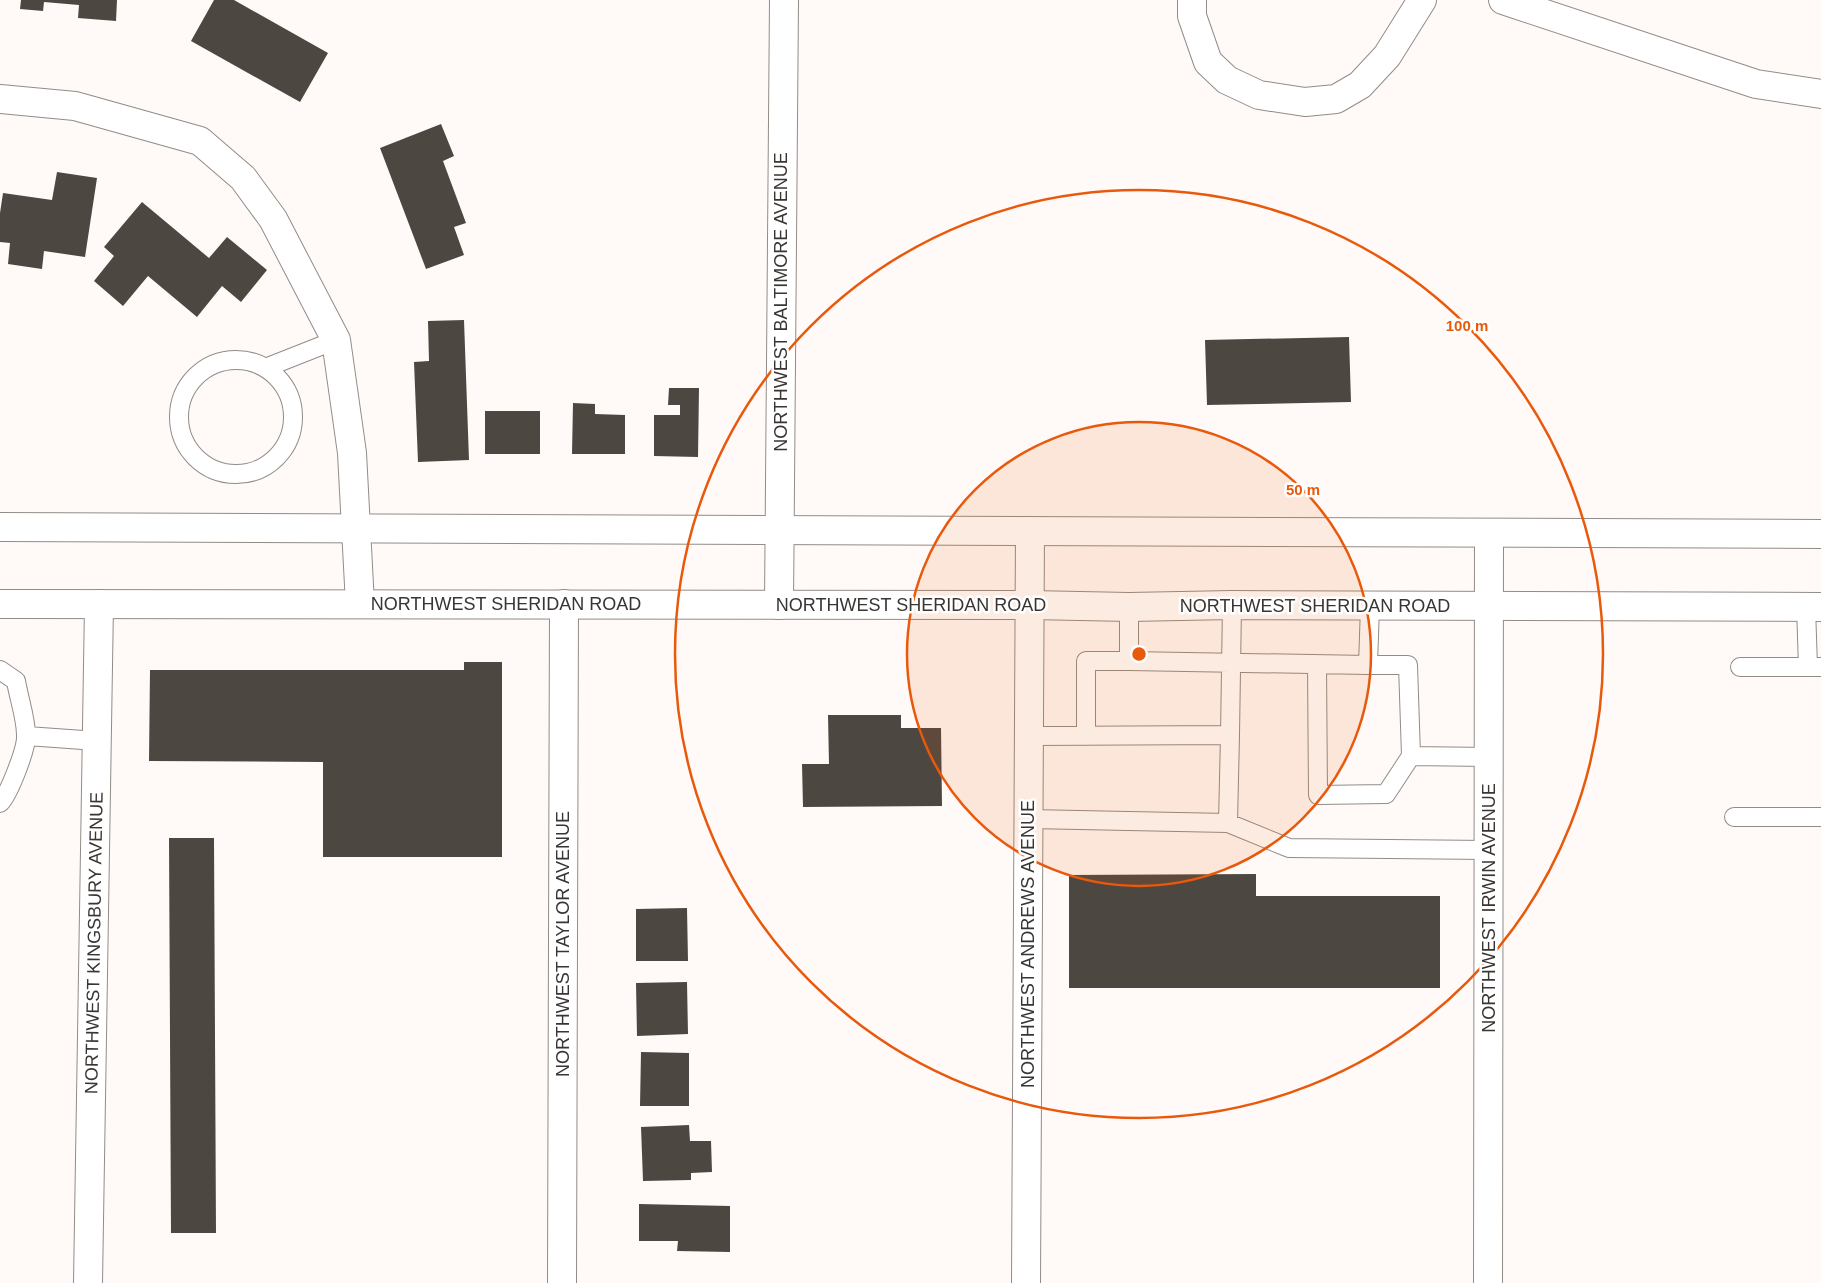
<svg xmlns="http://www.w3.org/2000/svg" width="1821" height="1283" font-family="Helvetica,sans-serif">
	<rect width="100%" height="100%" fill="#fffaf7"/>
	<!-- building -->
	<path fill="#4d4742" d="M21,0H117L116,21L78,18L79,5L44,2L43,11L20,9Z
		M214,0H234L328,53L300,102L191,41Z
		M441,124L454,156L443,161L466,223L454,227L464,255L426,269L380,148Z
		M57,172L97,178L85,257L44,251L42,269L8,264L10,243L0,242V213L3,193L52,200Z
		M142,202L209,258L227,237L267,270L241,302L222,286L197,317L148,276L123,306L94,281L114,256L104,247Z
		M464,320L469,460L418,462L414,362L429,361L428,321Z
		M1349,337L1351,402L1207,405L1205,340Z
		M669,388H699L698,457L654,456V415H680V405H668Z
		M573,403L595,404V414L625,415V454H572Z
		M485,411H540V454H485Z
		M464,662H502V857H323V762L149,761L150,670H464Z
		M828,715H901V728H941L942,806L803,807L802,764H829Z
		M169,838H214L216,1233H171Z
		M1256,874V896H1440V988H1069V875Z
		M687,908L688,961H636V909Z
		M687,982L688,1034L637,1036L636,983Z
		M641,1052L689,1053V1106H640Z
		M689,1125L690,1141H711L712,1172L691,1173V1180L643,1181L641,1127Z
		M639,1204L730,1206V1252L677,1251L678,1241H639Z"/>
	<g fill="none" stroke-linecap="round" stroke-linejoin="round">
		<defs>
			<path id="service" d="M179 417a57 57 0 1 1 114 0a57 57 0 1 1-114 0Z
				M265,368L336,340
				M1129,607V661L1368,665L1370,606
				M1806,607L1808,667
				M1317,665L1318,795L1386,794L1411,756L1408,665H1368
				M1740,667H1821
				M0,670L16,681C19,699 26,718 26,735C27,748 9,794 0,803
				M27,736L97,741
				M1030,736L1230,735L1232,605
				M1086,736V661H1129
				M1411,756L1489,757
				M1734,817H1821
				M1029,819L1228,823L1230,735
				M1228,823L1289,848L1488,850"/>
			<path id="minor" d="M1192,0V16L1208,62L1227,80L1259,95L1305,102L1336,99L1360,85L1387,56L1422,0
				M1503,0L1756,84L1821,94
				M0,99L75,106L200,141L243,178L273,219L336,340L352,453L360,604
				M779,605L784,0
				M88,1283L99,604
				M562,1283L564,604
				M1026,1283L1030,531
				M1488,1283L1489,533"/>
			<path id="primary" d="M0,527L1821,534
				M0,604L1030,605L1129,607L1232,605L1821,607"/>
		</defs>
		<!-- service casing -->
		<use href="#service" stroke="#928c86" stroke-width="20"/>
		<!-- minor casing -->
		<use href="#minor" stroke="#928c86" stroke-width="30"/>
		<!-- primary casing -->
		<use href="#primary" stroke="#928c86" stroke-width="30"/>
		<!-- service -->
		<use href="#service" stroke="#fff" stroke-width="18"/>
		<!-- minor -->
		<use href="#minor" stroke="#fff" stroke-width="28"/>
		<!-- primary -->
		<use href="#primary" stroke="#fff" stroke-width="28"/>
	</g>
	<!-- distance rings -->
	<circle cx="1139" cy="654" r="232" fill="#e8590c" fill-opacity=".12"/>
	<g fill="none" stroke="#e8590c" stroke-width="2.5">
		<circle cx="1139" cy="654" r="232"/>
		<circle cx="1139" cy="654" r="464"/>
	</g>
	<g text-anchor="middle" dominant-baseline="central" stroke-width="5" stroke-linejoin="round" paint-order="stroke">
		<!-- street labels -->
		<g font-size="18" fill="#383533" stroke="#fff">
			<text transform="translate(781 302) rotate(-90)">NORTHWEST BALTIMORE AVENUE</text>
			<text x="506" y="604">NORTHWEST SHERIDAN ROAD</text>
			<text x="911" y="605">NORTHWEST SHERIDAN ROAD</text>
			<text x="1315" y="606">NORTHWEST SHERIDAN ROAD</text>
			<text transform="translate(1489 908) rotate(-90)">NORTHWEST IRWIN AVENUE</text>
			<text transform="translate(94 943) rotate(-89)">NORTHWEST KINGSBURY AVENUE</text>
			<text transform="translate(563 944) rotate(-90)">NORTHWEST TAYLOR AVENUE</text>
			<text transform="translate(1028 944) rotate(-90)">NORTHWEST ANDREWS AVENUE</text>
		</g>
	</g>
	<circle cx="1139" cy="654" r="8" fill="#e8590c" stroke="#fff" stroke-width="2.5"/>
	<g font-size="15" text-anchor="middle" font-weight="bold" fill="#e8590c" stroke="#fff" stroke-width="5" stroke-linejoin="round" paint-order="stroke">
		<text x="1467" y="331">100 m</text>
		<text x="1303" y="495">50 m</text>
	</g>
</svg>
